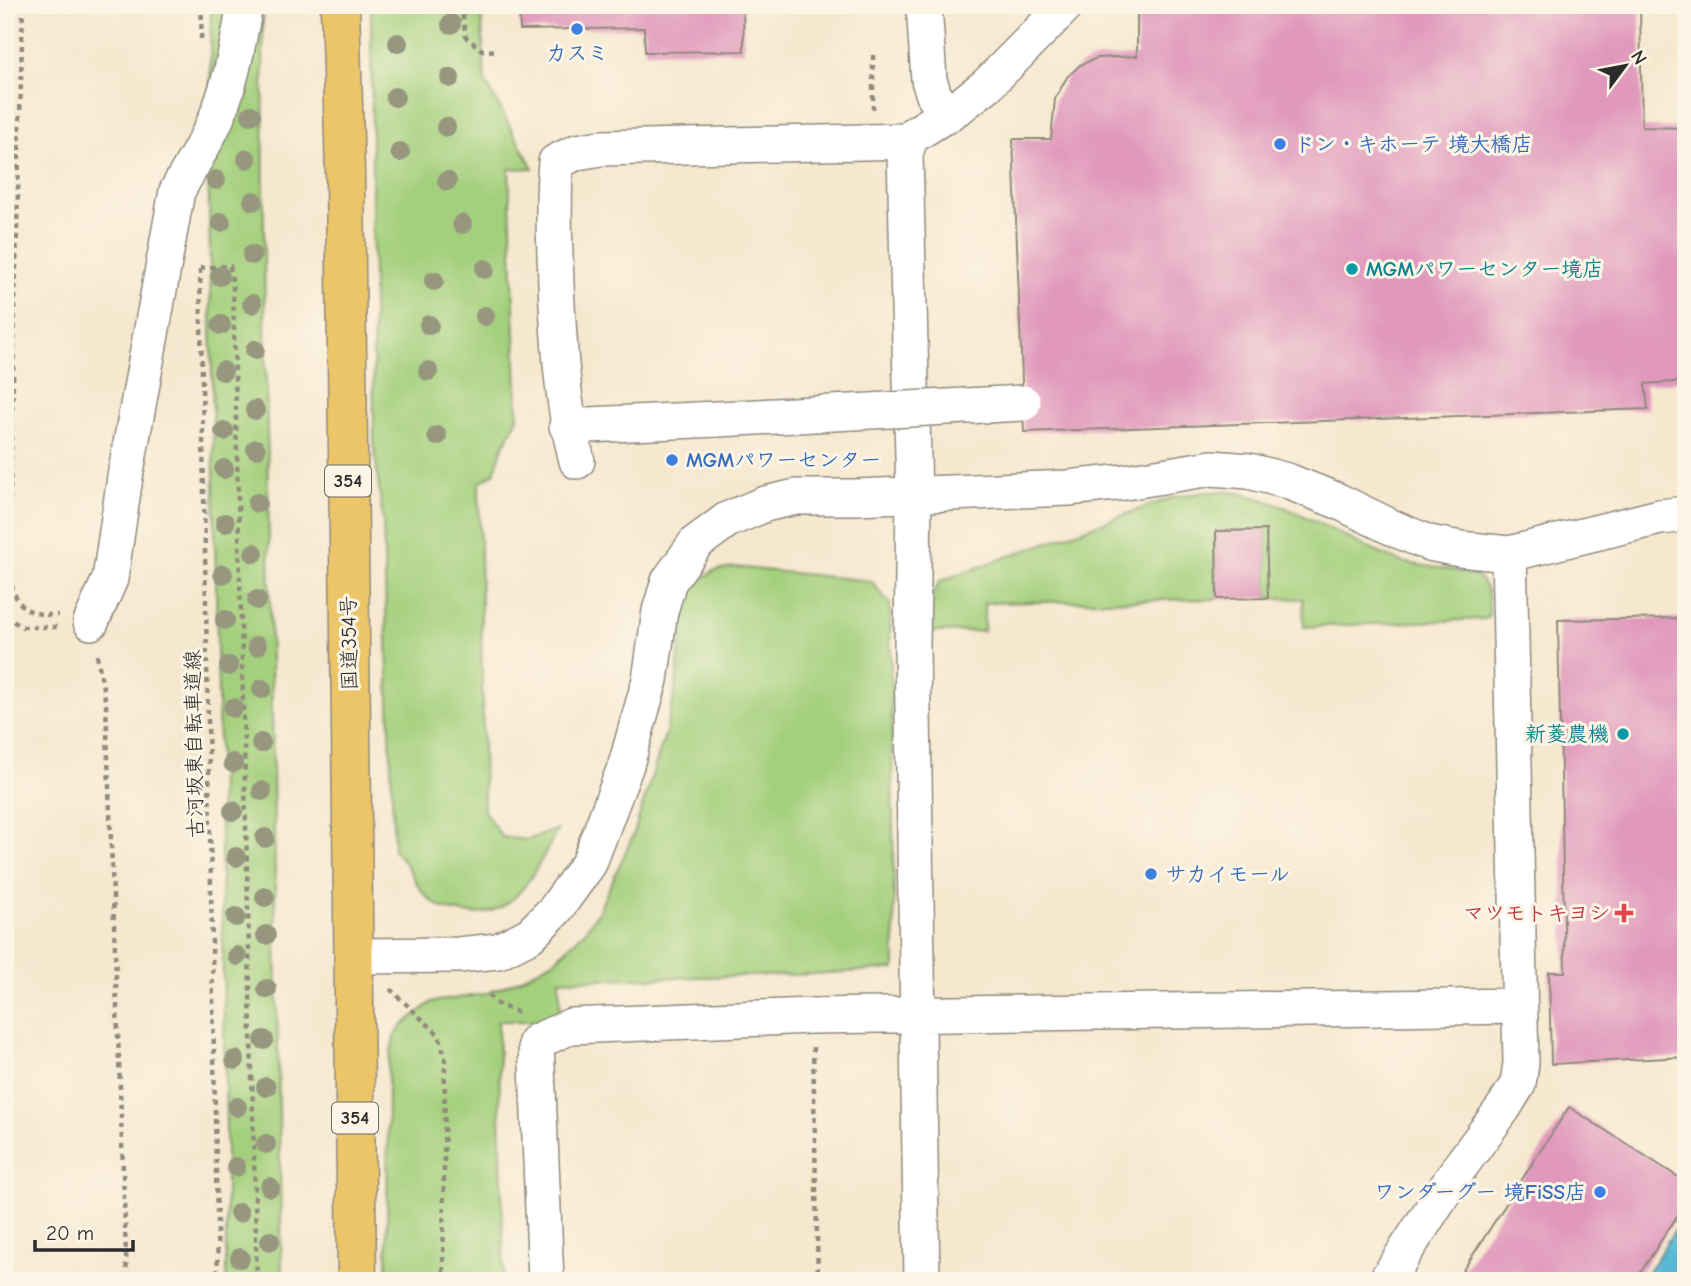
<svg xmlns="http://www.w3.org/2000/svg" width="1691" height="1286" font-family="'Comic Neue','Klee One',sans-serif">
	<rect width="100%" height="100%" fill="#fcf5e5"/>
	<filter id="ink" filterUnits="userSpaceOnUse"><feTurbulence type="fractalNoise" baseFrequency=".0143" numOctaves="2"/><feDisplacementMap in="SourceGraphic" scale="14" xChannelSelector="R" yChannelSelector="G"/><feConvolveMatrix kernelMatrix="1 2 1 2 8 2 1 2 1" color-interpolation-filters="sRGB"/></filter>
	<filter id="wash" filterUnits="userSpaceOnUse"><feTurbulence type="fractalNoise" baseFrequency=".00686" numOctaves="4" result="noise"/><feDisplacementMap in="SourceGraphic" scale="28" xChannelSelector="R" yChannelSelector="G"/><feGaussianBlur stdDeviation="1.57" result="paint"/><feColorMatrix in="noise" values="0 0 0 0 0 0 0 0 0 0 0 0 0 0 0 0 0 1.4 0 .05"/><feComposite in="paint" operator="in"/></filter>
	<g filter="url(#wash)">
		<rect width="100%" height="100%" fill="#f6e8cf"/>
		<!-- green -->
		<path fill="#a4d07d" stroke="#687e54" stroke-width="2" d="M211,5H227L210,98Z
			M371,5H481L485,81L533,168L509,169L518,418L503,447L494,473L479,483L484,811L502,837L527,840L558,829C536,868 517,921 464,913C454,911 441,909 433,902C414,889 411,864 394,851L383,522L374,446Z
			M263,15L264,258L282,1281H226V1128L208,157L243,99Z
			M1205,492C1215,492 1227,491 1237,493C1295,503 1344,541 1399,561C1417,567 1466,569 1477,577C1490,586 1489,601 1489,615L1485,619L1304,627L1303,599L1268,598L1266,531L1216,532L1217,599L984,603V631L932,632L930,598L940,581L1174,497Z
			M734,567L871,581L890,604L895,969L795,975L559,980L561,1021H498L504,1281H387L388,1066L394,1037L404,1024L432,1002L485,994L516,981L554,961L584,932L598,912L633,836L665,735L676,688L684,605L697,583L713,571Z"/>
		<!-- water -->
		<path fill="#58b9d6" stroke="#427280" stroke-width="2" d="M1686,1213V1281H1642Z"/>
		<g id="blocks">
			<!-- building -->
			<path fill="#e099bc" d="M519,5H743L744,51L645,52L644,28L520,30Z
				M1137,5H1640L1642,127L1686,128V381L1645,384L1648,409L1024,432L1013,139H1051L1055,99L1067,77L1080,65L1097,58L1137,56Z
				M1266,530L1268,598L1217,599L1216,531Z
				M1686,618V848H1682L1686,1057L1551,1064L1549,972H1565L1558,620Z
				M1569,1107L1686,1182V1202L1635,1281H1456Z"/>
		</g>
	</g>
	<g filter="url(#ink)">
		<use href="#blocks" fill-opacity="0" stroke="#908a7d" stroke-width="2"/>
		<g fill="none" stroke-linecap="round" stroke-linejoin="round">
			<defs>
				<path id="minor" d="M924,5L929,80L934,95L946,116
					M567,426L718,419
					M577,461C562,404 559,345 556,285C555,244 552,203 556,162L577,152L601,148L909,141
					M91,622L110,579L125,477L177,191C193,162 213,132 223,100C234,69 239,37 245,5
					M353,956L458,955L498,951L530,935L555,910L589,863L626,765L650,680L660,611L669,581L696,543L727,520L765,504L796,497H856L1068,488L1125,482L1212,468L1249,471L1287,481L1338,501L1395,529L1429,543L1460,549L1509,554L1660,517L1686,514
					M546,1281L536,1042L571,1026L811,1016L1519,1006
					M922,1281L912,647L914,495L905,154L909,141L915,134L960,106L987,85L1066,5
					M1386,1281L1459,1168L1504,1107L1518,1084L1521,1063L1509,554"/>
				<path id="highway" d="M340,5L345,173L357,1281"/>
			</defs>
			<!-- minor casing -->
			<use href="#minor" stroke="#908a7d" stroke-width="38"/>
			<!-- highway casing -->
			<use href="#highway" stroke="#908a7d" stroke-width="41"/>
			<!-- path -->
			<path stroke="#908a7d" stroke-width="4.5" stroke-dasharray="5 5" stroke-linecap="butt" d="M23,5L8,565C13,600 19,616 58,615
				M461,5L466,37L482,50L498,51
				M201,39L202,5
				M873,55V109
				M200,268L230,266L233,288L257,1281
				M200,269L218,1281
				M5,616L22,627H60
				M97,655L106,704L127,1281
				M390,989L439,1035L445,1057L443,1281
				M489,995L495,1003L519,1013
				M813,1047L818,1281"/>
			<!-- minor -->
			<use href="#minor" stroke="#fff" stroke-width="35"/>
			<!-- highway -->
			<use href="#highway" stroke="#edc569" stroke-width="38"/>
			<defs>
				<path id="minor-bridge" d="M718,419L1023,403"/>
			</defs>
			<!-- minor-bridge casing -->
			<use href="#minor-bridge" stroke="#908a7d" stroke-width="38" stroke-linecap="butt"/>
			<!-- minor-bridge -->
			<use href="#minor-bridge" stroke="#fff" stroke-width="35"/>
		</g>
		<!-- trees -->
		<g fill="#979780">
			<circle cx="451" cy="24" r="10"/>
			<circle cx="398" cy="43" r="10"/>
			<circle cx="450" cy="78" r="10"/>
			<circle cx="395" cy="97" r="10"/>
			<circle cx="251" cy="115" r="10"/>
			<circle cx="446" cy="127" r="10"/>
			<circle cx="400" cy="152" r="10"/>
			<circle cx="247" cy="159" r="10"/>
			<circle cx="216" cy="180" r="10"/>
			<circle cx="447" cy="181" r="10"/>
			<circle cx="253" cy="201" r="10"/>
			<circle cx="221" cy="222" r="10"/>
			<circle cx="462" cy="224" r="10"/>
			<circle cx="252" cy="255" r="10"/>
			<circle cx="485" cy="269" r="10"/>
			<circle cx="220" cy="276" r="10"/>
			<circle cx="434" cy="281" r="10"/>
			<circle cx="252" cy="304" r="10"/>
			<circle cx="485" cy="316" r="10"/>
			<circle cx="221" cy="325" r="10"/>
			<circle cx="429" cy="325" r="10"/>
			<circle cx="255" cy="350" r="10"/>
			<circle cx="223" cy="371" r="10"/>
			<circle cx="428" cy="371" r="10"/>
			<circle cx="255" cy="410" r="10"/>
			<circle cx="224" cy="431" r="10"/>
			<circle cx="437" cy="436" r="10"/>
			<circle cx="256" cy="449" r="10"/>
			<circle cx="224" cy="469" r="10"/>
			<circle cx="257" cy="503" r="10"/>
			<circle cx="225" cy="523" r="10"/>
			<circle cx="254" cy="553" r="10"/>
			<circle cx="223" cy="574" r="10"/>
			<circle cx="257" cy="600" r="10"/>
			<circle cx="225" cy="620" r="10"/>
			<circle cx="257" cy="646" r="10"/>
			<circle cx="229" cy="666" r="10"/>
			<circle cx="262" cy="689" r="10"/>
			<circle cx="233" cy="708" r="10"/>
			<circle cx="261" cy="743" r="10"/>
			<circle cx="233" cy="763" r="10"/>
			<circle cx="262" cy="791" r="10"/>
			<circle cx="233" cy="811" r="10"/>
			<circle cx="265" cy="838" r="10"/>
			<circle cx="236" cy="857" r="10"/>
			<circle cx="265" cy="897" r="10"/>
			<circle cx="236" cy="917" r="10"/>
			<circle cx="266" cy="935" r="10"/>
			<circle cx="237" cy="956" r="10"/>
			<circle cx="267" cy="989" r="10"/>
			<circle cx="264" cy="1040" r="10"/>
			<circle cx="235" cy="1060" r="10"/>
			<circle cx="266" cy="1087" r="10"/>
			<circle cx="237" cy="1107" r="10"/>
			<circle cx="266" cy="1144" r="10"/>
			<circle cx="236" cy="1167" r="10"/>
			<circle cx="270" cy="1187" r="10"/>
			<circle cx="239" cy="1213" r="10"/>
			<circle cx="270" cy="1241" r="10"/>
			<circle cx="240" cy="1258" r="10"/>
		</g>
	</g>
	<!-- markers -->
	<g fill="#3f7fe0" stroke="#fcf5e5" stroke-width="2.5">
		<circle cx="577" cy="29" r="7"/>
		<circle cx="1280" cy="144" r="7"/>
		<circle cx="672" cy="460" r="7"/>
		<circle cx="1151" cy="874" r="7"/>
		<circle cx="1600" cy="1192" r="7"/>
	</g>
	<g fill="#0f9aa8" stroke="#fcf5e5" stroke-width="2.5">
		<circle cx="1352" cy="269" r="7"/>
		<circle cx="1623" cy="734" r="7"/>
	</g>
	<path fill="#e0444e" stroke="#fcf5e5" stroke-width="2.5" d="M1620.5 902.5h7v7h7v7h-7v7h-7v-7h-7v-7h7z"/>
	<g text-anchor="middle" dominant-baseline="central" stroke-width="6" stroke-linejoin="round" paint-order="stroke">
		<!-- shield labels -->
		<g fill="#fcf5e5" stroke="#6a6863" stroke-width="2">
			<rect x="325" y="465.5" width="46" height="31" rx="5"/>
			<rect x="332" y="1102.5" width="46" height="31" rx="5"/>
		</g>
		<g font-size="19" font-weight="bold" fill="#2b2b2b">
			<text x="348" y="481">354</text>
			<text x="355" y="1118">354</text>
		</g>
		<!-- shop labels -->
		<g font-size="21" font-weight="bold" fill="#366cbe" stroke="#fcf5e5" text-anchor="start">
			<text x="577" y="53" text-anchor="middle">カスミ</text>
			<text x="1294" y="144">ドン・キホーテ 境大橋店</text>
			<text x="686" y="460">MGMパワーセンター</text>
			<text x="1165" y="874">サカイモール</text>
			<text x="1586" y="1192" text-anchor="end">ワンダーグー 境FiSS店</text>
		</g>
		<!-- culture labels -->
		<g font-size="21" font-weight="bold" fill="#0d838f" stroke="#fcf5e5" text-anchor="start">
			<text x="1366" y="269">MGMパワーセンター境店</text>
			<text x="1609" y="734" text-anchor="end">新菱農機</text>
		</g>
		<!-- street labels -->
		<g font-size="21" fill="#2b2b2b" stroke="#fcf5e5">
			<text transform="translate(349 643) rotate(-91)">国道354号</text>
			<text transform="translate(194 744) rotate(-91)">古河坂東自転車道線</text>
		</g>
		<!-- health labels -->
		<g font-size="21" font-weight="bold" fill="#be3a42" stroke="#fcf5e5" text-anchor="end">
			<text x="1610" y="913">マツモトキヨシ</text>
		</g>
	</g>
	<!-- margin -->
	<rect width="1691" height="1286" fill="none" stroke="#fcf5e5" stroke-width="28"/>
	<!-- north arrow -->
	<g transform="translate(1625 66) rotate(58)" stroke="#fcf5e5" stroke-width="5" paint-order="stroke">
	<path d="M0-5L12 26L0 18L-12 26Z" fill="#2b2b2b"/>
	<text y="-10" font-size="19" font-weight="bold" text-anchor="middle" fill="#2b2b2b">N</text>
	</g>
	<!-- scale -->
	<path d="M35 1240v10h98v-10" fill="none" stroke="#2b2b2b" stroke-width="3.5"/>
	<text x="46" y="1240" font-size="21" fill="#2b2b2b" stroke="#fcf5e5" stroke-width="5" paint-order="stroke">20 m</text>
</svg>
